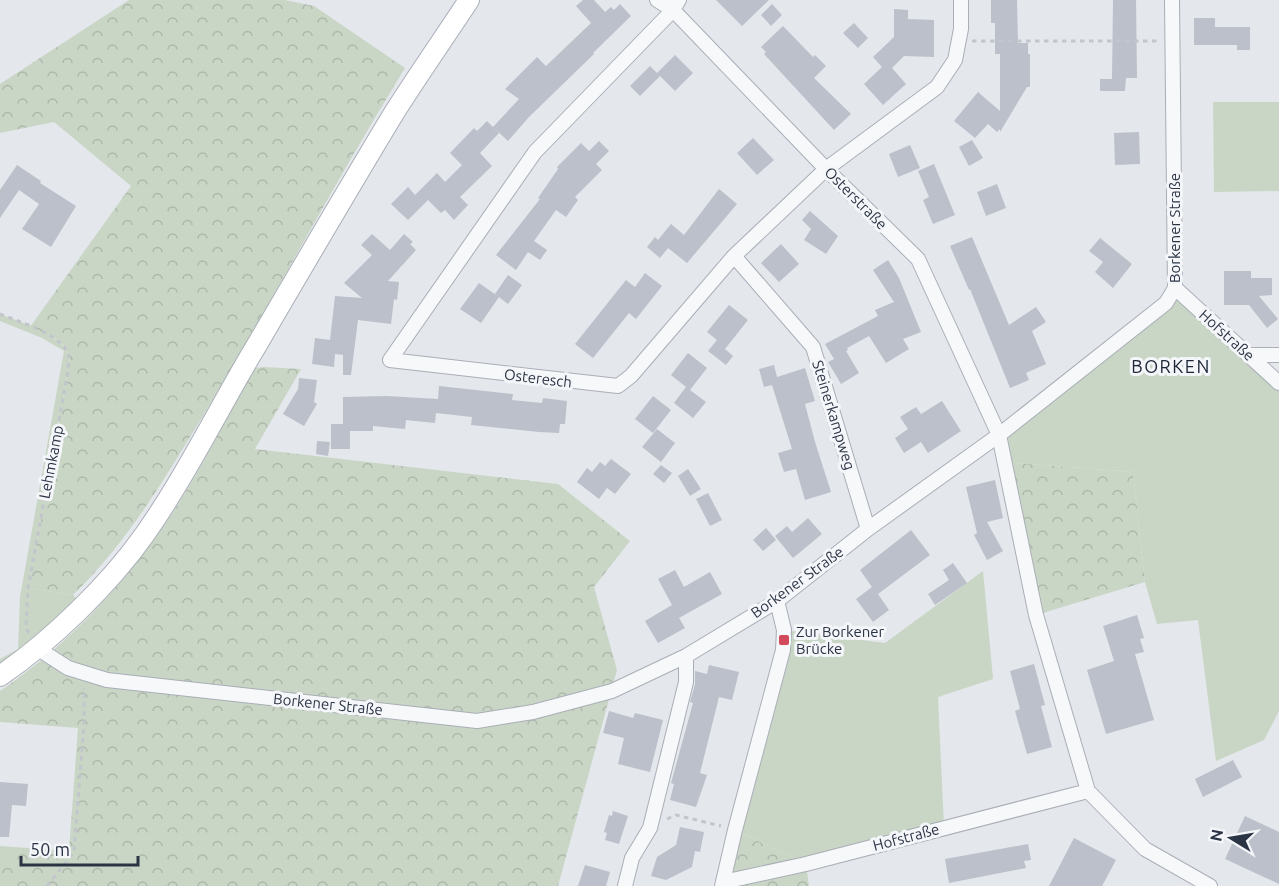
<svg xmlns="http://www.w3.org/2000/svg" width="1279" height="886" font-family="Ubuntu,sans-serif">
	<defs>
		<pattern id="forest-crowns" width="20" height="18" patternUnits="userSpaceOnUse" patternTransform="scale(1.5)"><rect width="20" height="18" fill="#c9d6c5"/><path d="M2 6a3 3 0 1 1 6 0M12 15a3 3 0 1 1 6 0" fill="none" stroke="#adb8ab"/></pattern>
	</defs>
	<rect width="100%" height="100%" fill="#e4e7ec"/>
	<!-- green -->
	<path fill="#c9d6c5" d="M1213,102H1279V191L1214,192Z
		M1175,288L1279,383V711L1264,740L1216,761L1198,620L1157,624L1145,582L1133,472L1004,462L999,435Z
		M0,314C19,322 64,334 69,357C69,361 68,367 68,371L28,588L73,595L79,601L0,669V659L18,649L20,597L64,351L42,338L0,321Z
		M983,571L993,679L938,697L944,827L806,864L735,830L784,630L885,643Z"/>
	<!-- forest -->
	<path fill="url(#forest-crowns)" d="M129,0H285L314,6L405,68C336,180 274,298 206,411C166,476 129,541 73,595L28,588L68,371C68,367 70,360 69,356C64,339 44,332 30,327L131,186L54,122L0,133V84Z
		M264,367L301,369L255,449L558,484L630,541L594,587L617,670L558,886H0V846L69,851L78,728L0,722V691C69,644 125,584 171,515C202,468 227,417 255,368Z
		M1004,462L1133,472L1145,582L1036,615Z
		M735,830L806,864L809,886H722Z"/>
	<!-- building -->
	<path fill="#bbc0ca" d="M583,0H594L605,12L611,7L614,10L620,4L631,16L593,53L594,54L529,117L508,141L493,127L519,99L505,89L537,57L546,66L591,23L576,6Z
		M716,0H769L742,26Z
		M991,0H1017L1018,43H1028V54H1030V87H1027L1000,132V129L997,132L988,124L975,138L954,121L978,92L1000,111V54H995V23H991Z
		M1113,0H1136L1137,78H1126L1125,91H1100V79H1112Z
		M772,4L782,15L771,26L761,15Z
		M894,9L908,10V19L934,20V57L904,56L892,68L906,84L883,105L864,84L882,67L873,57L894,37Z
		M1194,18H1215V27H1250V50H1237V45H1194Z
		M854,23L868,38L858,48L843,33Z
		M783,26L813,57L815,55L826,66L814,78L851,114L834,130L764,54L766,52L761,47Z
		M675,55L693,73L675,91L657,73Z
		M650,66L660,76L640,96L630,86Z
		M487,121L499,133L480,153L492,166L460,197L468,205L454,220L445,210L441,213L428,200L408,220L391,204L408,187L415,195L437,173L445,182L462,165L450,153L474,128L477,131Z
		M1139,132L1140,164L1115,165L1114,133Z
		M753,138L774,160L757,175L737,153Z
		M972,140L983,158L969,166L959,147Z
		M599,141L609,151L596,164L602,170L575,197L578,200L566,217L556,210L534,241L547,250L540,260L528,252L516,270L496,255L540,199L538,198L558,169L557,167L581,143L589,151Z
		M910,145L920,168L898,177L889,154Z
		M934,164L955,215L933,224L923,200L929,197L918,171Z
		M17,165L41,181L40,183L76,206L51,247L22,229L39,204L19,190L0,218V190Z
		M997,184L1006,208L986,216L977,192Z
		M719,189L737,204L687,263L668,248L660,258L647,247L655,237L658,240L671,224L684,235Z
		M810,211L838,236L826,254L804,240L811,229L802,220Z
		M372,234L390,250L404,234L413,242L410,244L416,250L388,281L399,282L397,300L394,299L391,324L358,320L351,375H343V355L335,354L334,367L312,364L315,338L330,340L335,296L362,298L344,283L372,255L361,245Z
		M972,237L1009,325L1036,307L1046,322L1032,331L1046,364L1026,373L1029,380L1010,388L970,289L969,290L950,246Z
		M1100,238L1132,264L1113,288L1095,272L1103,262L1089,251Z
		M781,244L799,264L779,282L761,263Z
		M888,260L899,278L921,332L903,339L909,349L886,363L869,336L847,348L848,350L846,351L859,373L841,384L828,362L834,359L825,344L878,316L875,310L894,302L873,270Z
		M1224,271H1251V278H1272V295L1259,296L1278,319L1267,328L1249,305H1224Z
		M645,273L662,286L636,319L629,313L593,358L575,344L626,280L635,287Z
		M508,275L522,285L508,304L495,294Z
		M479,283L499,297L481,323L460,309Z
		M729,305L748,320L725,349L733,356L726,365L708,351L717,340L707,332Z
		M688,353L707,368L690,390L706,402L693,418L674,403L686,387L671,375Z
		M774,365L777,377L805,368L815,401L805,404L815,442L831,492L805,500L796,469L784,472L778,453L792,449L772,385L764,387L759,369Z
		M299,378L317,380L314,402L317,404L304,426L283,414L298,389Z
		M439,386L513,394L512,400L542,403L543,398L567,401L565,424H560L559,433L539,432L471,425L472,417L436,413L435,423L406,420L405,429L373,426V431H350V449H331V424H343V397L387,396L438,399Z
		M653,396L671,410L653,433L635,419Z
		M942,401L961,431L928,453L921,442L904,453L895,438L908,429L900,417L916,407L921,414Z
		M657,429L675,443L661,462L642,447Z
		M317,441L330,442L328,456L316,454Z
		M611,459L631,474L615,494L607,488L599,499L577,482L587,468L592,472L600,462L605,466Z
		M661,465L672,473L664,483L653,474Z
		M688,469L701,489L690,496L678,476Z
		M995,480L1003,518L987,522L1003,551L987,560L974,535L977,533L966,487Z
		M708,493L722,520L710,526L696,499Z
		M808,518L822,534L793,558L775,536L787,526L792,532Z
		M766,528L776,540L763,551L753,540Z
		M911,530L930,555L878,594L889,610L873,622L856,599L872,587L860,570Z
		M953,563L967,583L935,605L928,594L949,580L943,570Z
		M675,570L684,587L710,572L722,594L679,618L685,628L658,643L645,621L672,605L658,579Z
		M1137,615L1144,638L1140,639L1144,652L1135,654L1154,720L1106,734L1087,670L1114,661L1103,626Z
		M1034,664L1045,705L1041,706L1052,747L1027,754L1015,711L1020,709L1010,671Z
		M709,665L739,672L732,700L719,697L700,773L707,775L696,807L670,800L674,784L671,783L693,703L690,702L695,684V671L707,674Z
		M609,711L633,718L635,713L663,720L650,772L618,764L624,738L603,733Z
		M1233,760L1242,777L1203,797L1195,779Z
		M0,782L28,784L26,806L12,805L9,837H0Z
		M613,811L628,816L619,844L605,840L607,833L604,832L609,815L612,816Z
		M1245,816L1279,832V884L1225,859Z
		M680,827L704,832L700,852L695,851L692,867L666,880L651,876L657,857L676,845Z
		M1074,838L1116,860L1102,886H1049Z
		M1028,844L1031,860L1024,861L1026,868L949,883L945,859Z
		M585,865L610,872L606,886H578Z"/>
	<g fill="none" stroke-linecap="round" stroke-linejoin="round">
		<defs>
			<path id="street" d="M657,0L673,10L826,169L918,259L999,435L1036,615L1088,791L1145,849L1210,886
				M679,0L673,10L535,152L390,360L618,386L631,376L734,256L826,169L937,87L955,60L961,29V0
				M734,256L813,347L868,529
				M1175,288L1279,383
				M1248,355H1279
				M37,648L68,668L107,680L477,721L533,712L612,691L686,656L777,601L868,529L999,435L1166,303L1175,288L1172,0
				M723,882L806,864L1088,791
				M625,886L632,858L650,828L686,682V656
				M722,886L735,830L783,650L784,630L777,601"/>
			<path id="secondary" d="M0,676C51,641 109,585 145,534C187,474 220,406 258,343C303,266 348,189 394,113C418,75 444,38 469,0"/>
		</defs>
		<!-- street casing -->
		<use href="#street" stroke="#a9aeb7" stroke-width="16"/>
		<!-- secondary casing -->
		<use href="#secondary" stroke="#a9aeb7" stroke-width="22"/>
		<!-- path -->
		<path stroke="#c2c5cb" stroke-width="3" stroke-dasharray="4.5 4.5" stroke-linecap="butt" d="M972,41H1158
			M0,314C19,322 64,334 69,357C69,361 68,367 68,371L28,588L26,628L29,633
			M667,819L676,815L721,826
			M47,886L74,852L84,725V688"/>
		<!-- street -->
		<use href="#street" stroke="#f7f8fa" stroke-width="14"/>
		<!-- secondary -->
		<use href="#secondary" stroke="#fff" stroke-width="20"/>
	</g>
	<!-- markers -->
	<rect fill="#d1495b" stroke="#f4f6f9" stroke-width="2" x="778" y="634" width="12" height="12" rx="3"/>
	<g text-anchor="middle" dominant-baseline="central" stroke-width="6" stroke-linejoin="round" paint-order="stroke">
		<!-- street labels -->
		<g font-size="15" fill="#2b3445" stroke="#f4f6f9">
			<text transform="translate(856 198) rotate(45)">Osterstraße</text>
			<text transform="translate(1174 228) rotate(-90)">Borkener Straße</text>
			<text transform="translate(1227 335) rotate(42)">Hofstraße</text>
			<text transform="translate(538 378) rotate(7)">Osteresch</text>
			<text transform="translate(834 415) rotate(73)">Steinerkampweg</text>
			<text transform="translate(51 462) rotate(-79)">Lehmkamp</text>
			<text transform="translate(797 582) rotate(-36)">Borkener Straße</text>
			<text transform="translate(328 704) rotate(6)">Borkener Straße</text>
			<text transform="translate(906 837) rotate(-15)">Hofstraße</text>
		</g>
		<!-- poi labels -->
		<g font-size="15" fill="#2b3445" stroke="#f4f6f9" text-anchor="start">
			<text x="796" y="631">Zur Borkener<tspan x="796" dy="17">Brücke</tspan></text>
		</g>
		<!-- quarter labels -->
		<g font-size="18" letter-spacing="1.5" fill="#1d2536" stroke="#f4f6f9">
			<text x="1171" y="366">BORKEN</text>
		</g>
	</g>
	<!-- north arrow -->
	<g transform="translate(1231 838) rotate(281)" stroke="#f4f6f9" stroke-width="4.5" paint-order="stroke">
	<path d="M0-4.5L10 22L0 15L-10 22Z" fill="#2b3445"/>
	<text y="-9" font-size="16" font-weight="bold" text-anchor="middle" fill="#2b3445">N</text>
	</g>
	<!-- scale -->
	<path d="M21 856v9h117v-9" fill="none" stroke="#2b3445" stroke-width="3"/>
	<text x="30" y="856" font-size="18" fill="#2b3445" stroke="#f4f6f9" stroke-width="4.5" paint-order="stroke">50 m</text>
</svg>
